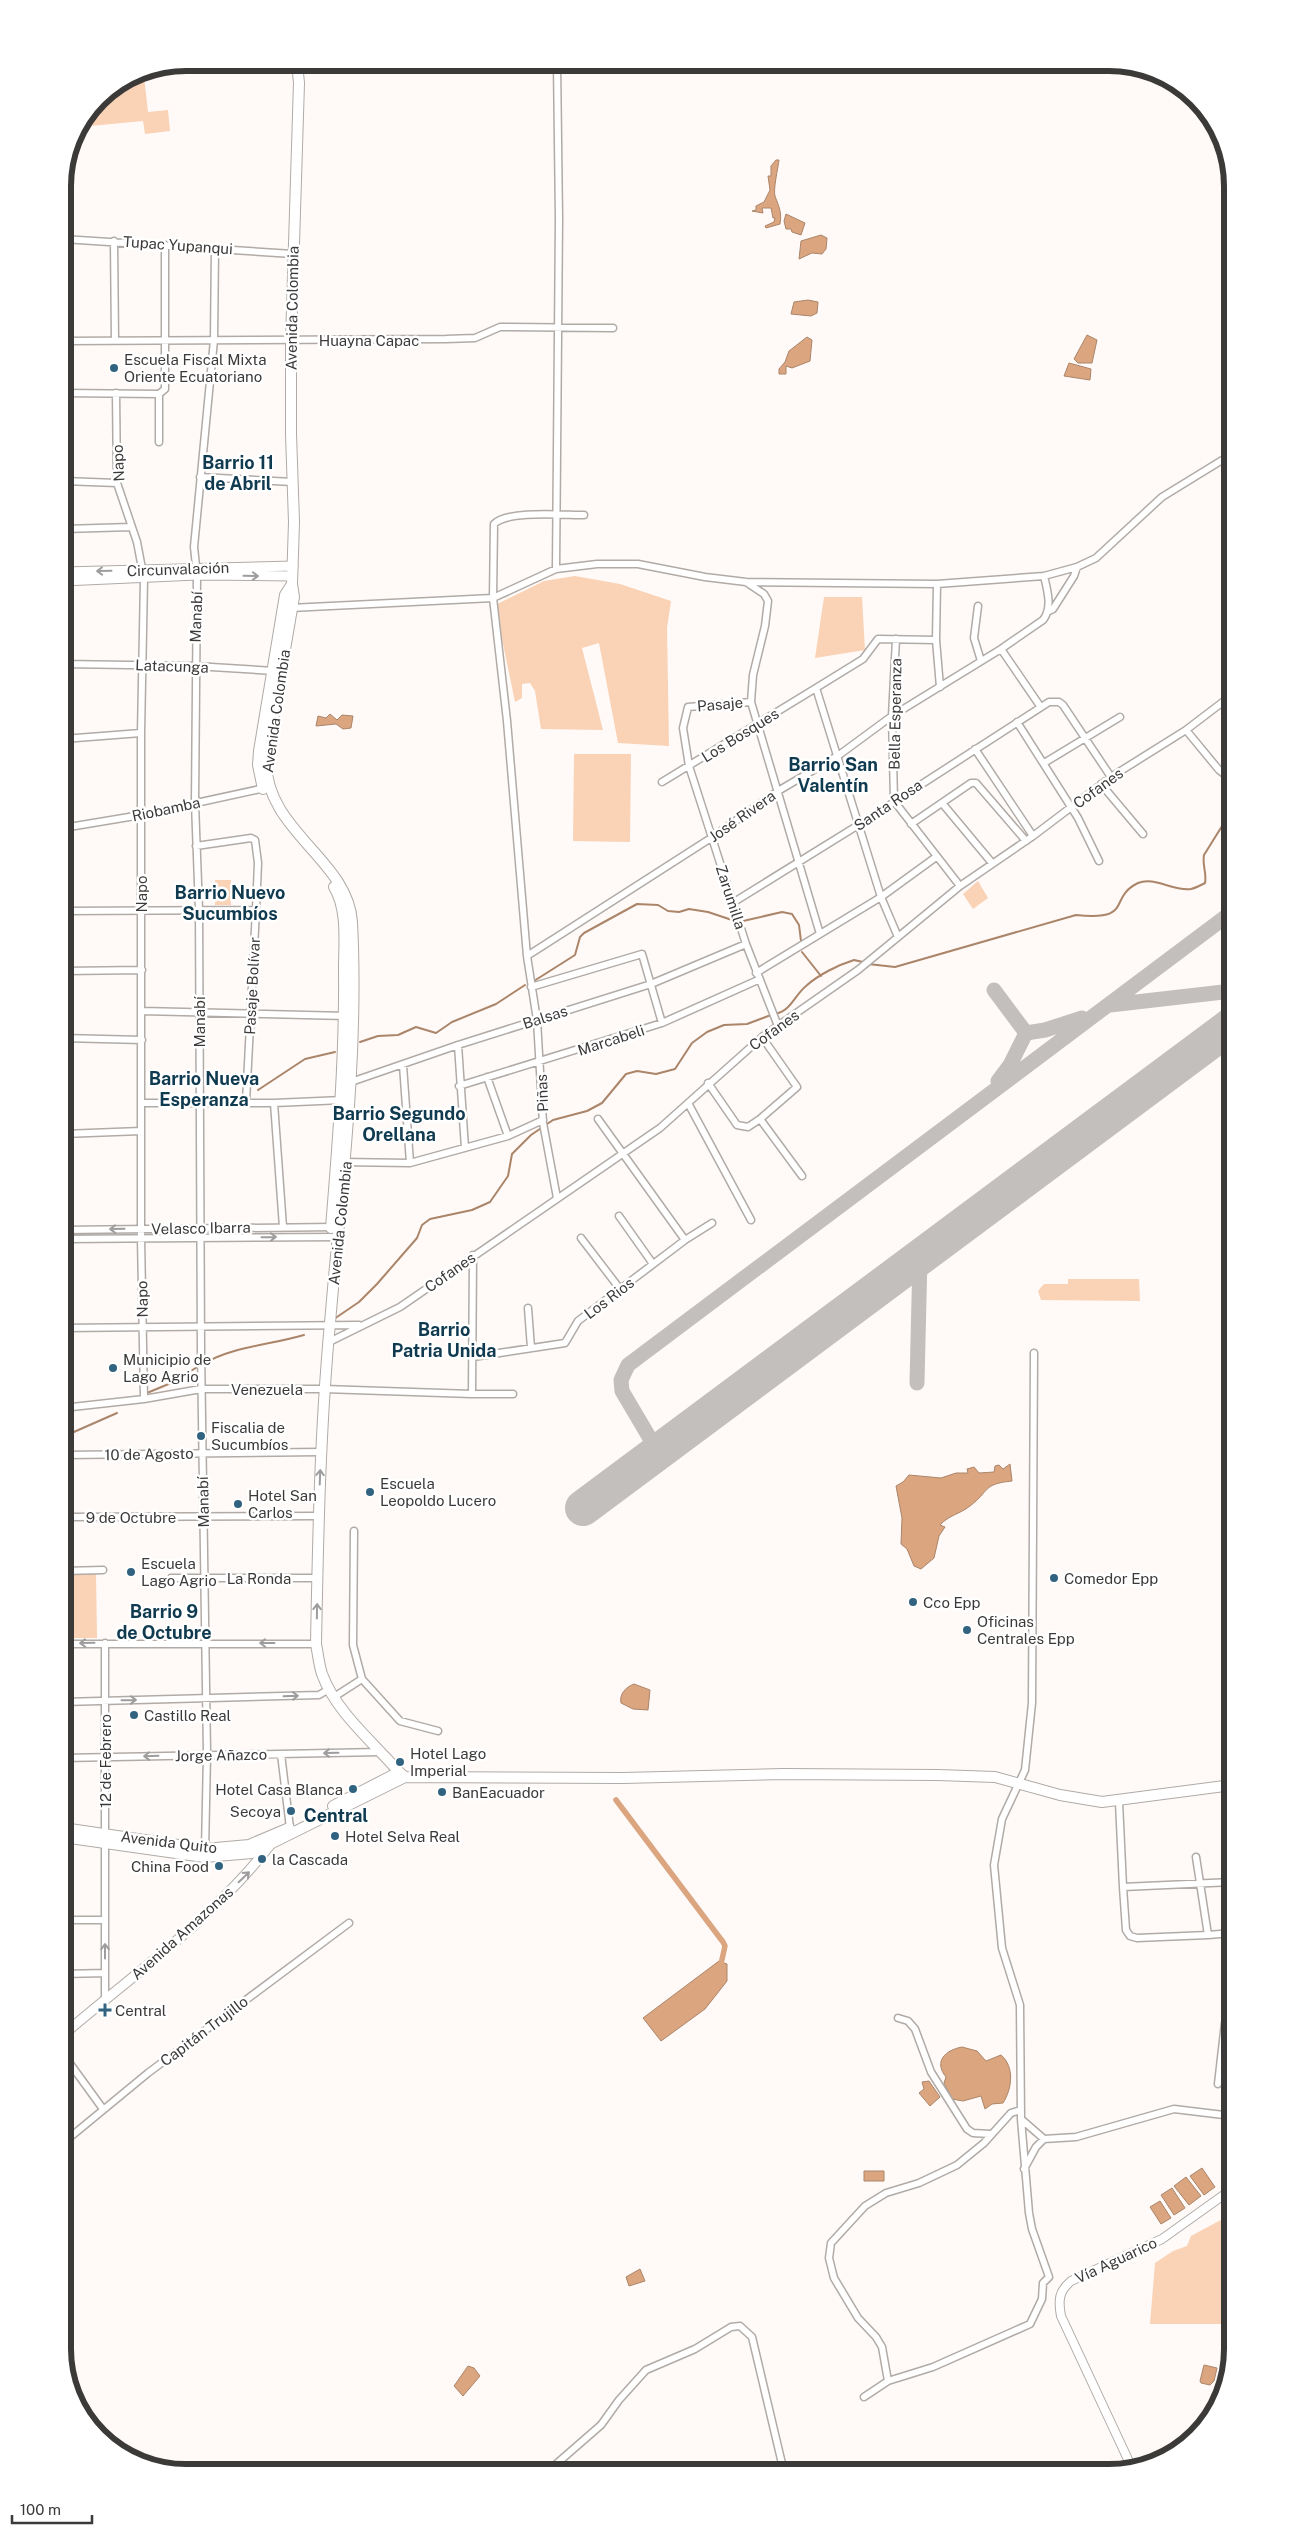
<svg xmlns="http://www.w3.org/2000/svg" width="1295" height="2535" font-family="'Public Sans',sans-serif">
	<rect width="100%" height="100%" fill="#fffaf7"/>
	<!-- green -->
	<path fill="#fad2b6" d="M144,76L148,112L168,110L170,131L145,134L143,121L80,127C96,103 113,79 144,76Z
		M575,576L620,584L671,601L667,628L669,746L618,743L599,643L582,648L603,730L541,729L535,691L530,683L522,684V698L515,702L495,605L544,581Z
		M824,597H862L865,650L815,658Z
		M574,754H631L630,842L573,841Z
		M215,880H231V905H215Z
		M978,881L988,898L973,909L963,894Z
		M1068,1279H1139L1140,1301L1041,1300L1038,1291L1044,1284H1068Z
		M96,1572L97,1638H63V1573Z
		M1232,2214V2324H1150L1155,2263L1173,2251L1187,2246L1191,2236Z"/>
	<!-- water -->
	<path fill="#daa57f" stroke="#ab856a" d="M776,160H779C778,168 773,190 775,196C779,207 782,212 780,224L766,228L765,226L774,222L775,218H773L771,208H762L763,213L752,211L756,210V206L764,202L770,190L768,176H771V166Z
		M786,214L805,223L801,235L792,232L791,229H786L784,221Z
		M821,235L827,238L826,249L822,254L812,253L799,259L801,241Z
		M808,300L818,302L817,313L811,316L791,314L794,302Z
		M1087,335L1097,340L1092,363H1078L1074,359Z
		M807,337L812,340L810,361L792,368L786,366V374H779V369L785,362L789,351Z
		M1069,363L1091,369L1090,380L1064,376Z
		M330,714L337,720L342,715L353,716L351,728L343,729L336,724L316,726L318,716L326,718Z
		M1010,1464L1012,1481C982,1484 990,1491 970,1506C960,1514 949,1515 940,1525L945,1527L939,1536L934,1558L921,1569L914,1566L907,1549L901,1544L902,1518L896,1486L903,1482L909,1475L941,1478L956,1473H968L967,1469L974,1467L979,1473L994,1472L995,1466L999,1465L1003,1469Z
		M634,1684L650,1690L648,1710L633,1709L621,1703C619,1694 626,1687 634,1684Z
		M719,1961L727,1964V1981L705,2009L661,2041L643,2018Z
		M962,2047L977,2051L986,2061L1001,2055C1015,2067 1012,2089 1003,2103L992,2104L985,2109L981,2096L963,2101L952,2099L944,2083L946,2077C933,2061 946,2050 962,2047Z
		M929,2081L940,2097L930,2106L919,2093L924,2089L922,2082Z
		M1202,2168L1215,2187L1204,2195L1190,2176Z
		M864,2171H884V2181H864Z
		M1186,2177L1201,2196L1189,2205L1174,2186Z
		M1172,2188L1185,2208L1174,2215L1161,2195Z
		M1160,2201L1171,2218L1161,2224L1150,2207Z
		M640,2269L645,2281L629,2286L626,2277Z
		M1204,2365L1217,2368L1214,2381L1210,2385L1201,2383L1200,2381Z
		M468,2366L474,2368L480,2376L463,2396L454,2386Z"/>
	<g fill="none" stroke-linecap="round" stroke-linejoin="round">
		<!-- stream -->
		<path stroke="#ab856a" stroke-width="2" d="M743,921L782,912L792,914L799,925L801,941
			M802,952L821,976
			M868,964L895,967L1076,915C1135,921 1107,898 1138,883C1154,876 1174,892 1191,889C1196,888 1201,885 1205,883C1207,873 1202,865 1204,855L1232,810
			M534,981L575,955L580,937L584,933L637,904L658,905L668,911L679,912L689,909L708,912L732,920
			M775,1014C791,1011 794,996 806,986C818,975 838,965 854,960L863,962
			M360,1042L378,1036L398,1035L416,1027L436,1033L452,1022L496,1004L525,985
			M258,1090L305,1059L335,1052
			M334,1319L359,1302L377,1284L417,1238L422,1225L430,1219L472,1210L490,1202L508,1176L512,1154L531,1135L553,1120L587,1111L602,1103L626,1074L637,1071L656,1074L675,1069L692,1043L707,1032L724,1025L747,1024L771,1015
			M203,1364C233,1346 271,1345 304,1335
			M147,1393L171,1383L199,1366
			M67,1435L117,1413"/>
		<!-- canal -->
		<path stroke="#daa57f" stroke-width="5.5" d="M616,1800L723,1942L725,1946L721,1964"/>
		<!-- taxiway -->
		<path stroke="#c3bfbc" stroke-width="15" d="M994,990L1026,1033
			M1110,1005L1232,991
			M998,1081L1010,1065L1026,1033L1045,1030L1082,1018
			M917,1383L920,1257
			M658,1452L622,1391L621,1380L628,1365L1232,912"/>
		<!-- runway -->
		<path stroke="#c3bfbc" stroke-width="36" d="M583,1508L1232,1025"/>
		<defs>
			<path id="minor" d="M63,239L293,254
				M114,241L115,340
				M63,341L446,339L475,338L500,327L613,328
				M63,393L159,394
				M116,393L117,483L137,542L144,579L141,733V1238L144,1399
				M159,394L165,389V245
				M159,442V394
				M200,477L293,482
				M63,481L117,483
				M64,529L131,527
				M556,569L559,219L557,63
				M746,582L764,594L768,601L765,626L753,675L751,702L820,934
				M937,584L936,640L940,687
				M978,606L974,638L981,661
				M290,608L493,598L556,569L597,564H638L705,577L746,582L937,584L1044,576L1077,567L1096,558L1162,497L1232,454
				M1047,612L1053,609L1074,576L1077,567
				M896,639L892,716L894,801L960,886
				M1001,649L1040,706
				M63,664L195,666L274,671
				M751,702L688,707L683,728L689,766L746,944L778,1026
				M1017,722L1078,818L1099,861
				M1186,730L1219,770L1224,774L1232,775
				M63,739L141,733
				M975,749L1033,836
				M1044,763L1120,717
				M662,782L816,688
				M1101,784L1143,834
				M942,803L992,863
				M911,824L971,783H976L1026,841
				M63,828L141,815L265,788
				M196,846L251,838L255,840L258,863L256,910L246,1102
				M734,902L860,824L1049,702H1059L1063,705L1111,777
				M63,911L256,910
				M898,937L881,897L816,688L863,659L878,639L936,640
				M527,956L711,838L778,791L839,755L892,716L1001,649L1043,620C1053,608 1047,589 1044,576
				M65,971L142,970
				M756,973L881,897L936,857
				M531,987L642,954L662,1023
				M142,1011L346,1016
				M762,1037L797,1087L760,1119L802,1176
				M63,1038L142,1040
				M458,1045L465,1148
				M403,1065L410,1163
				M487,1077L508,1136
				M348,1083L458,1045L651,984L746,944
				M708,1083L737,1125L748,1127L760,1119
				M459,1086L662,1023L758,980
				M142,1103H274L343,1100
				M274,1103L283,1227
				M688,1103L751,1220
				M598,1119L685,1240
				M63,1134L141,1131
				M341,1162L410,1163L508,1136L543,1120
				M557,1198L543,1123L537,1020L527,956L507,721L493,598L494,524C508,510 563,515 584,515
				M619,1216L653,1264
				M63,1230L334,1227
				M581,1238L620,1289
				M63,1239L339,1237
				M473,1255L472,1394H513
				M528,1308L531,1348
				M63,1324L66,1239L63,1134V578
				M63,1328L359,1325
				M63,1332L67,1517
				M329,1342L400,1307L660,1128L762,1037L858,970L960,886L1033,836L1111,777L1186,730L1232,695
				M473,1357L565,1343L578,1321L685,1240L712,1223
				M63,1408L144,1399L201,1389H324L472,1394
				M66,1455L321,1452
				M63,1517L319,1516
				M354,1531L353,1645L362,1679L400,1721L438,1731
				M63,1571L103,1570
				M171,1578H317
				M63,1644H316
				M334,1697L362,1679
				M63,1702L319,1695L329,1689
				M281,1754L290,1828
				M63,1758L380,1752
				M1119,1802L1123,1887L1232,1882
				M205,1851L207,1754L201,1351L199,910L195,803L197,575L194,547L214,340L215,248
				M1196,1857L1208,1935L1232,1933
				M1123,1887L1126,1930L1130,1936L1137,1938L1208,1935
				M63,1920H105
				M63,1974L105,1973
				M105,2000V1643
				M898,2018L908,2021L915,2029L931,2072L967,2129L973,2133L990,2134
				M63,2054L103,2109
				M1218,2084L1225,2023H1232
				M1021,2110L1011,2113L984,2143L957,2165L919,2183L886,2193L865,2206L831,2243L829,2258L834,2278L858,2318L876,2337L882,2347L888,2381L933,2367L1030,2324L1042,2299L1043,2283L1049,2277L1032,2229L1029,2213L1021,2119L1020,2005L1002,1948L994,1865L1002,1819L1025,1770L1032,1703L1034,1353
				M1021,2119L1044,2139L1076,2137L1174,2109L1232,2116
				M63,2143L148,2073L349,1923
				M1024,2169L1036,2147L1044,2139
				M864,2397L888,2381
				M547,2472L601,2425L619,2400L646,2370L695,2349L731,2327L740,2326L752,2337L784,2472"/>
			<path id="tertiary" d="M63,572L64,171
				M1132,2468L1061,2316C1058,2300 1059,2291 1071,2281L1162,2239L1232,2189"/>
			<path id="secondary" d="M63,572L293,566
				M63,581L197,575L292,576
				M63,2035C134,1974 213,1919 271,1844"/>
			<path id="primary" d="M297,63L299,83L291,340V434L294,522L292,584L294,597L266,760C265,831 348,859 352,922C359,1057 341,1190 330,1323C320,1430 318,1537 316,1644C318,1654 319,1665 322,1674C336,1712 373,1742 399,1772
				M263,789L258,765L259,751L285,595L292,584
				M331,1228C338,1141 345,1056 344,969C344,943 348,910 334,887"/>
			<path id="trunk" d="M333,1806L399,1772L405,1777
				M63,1828L205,1849L249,1845L289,1828
				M63,1837L204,1857L252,1853L405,1777L623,1778L784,1774L938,1775L995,1777L1060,1795L1102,1802L1232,1785"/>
		</defs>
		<!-- minor casing -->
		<use href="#minor" stroke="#b0aba7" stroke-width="9"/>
		<!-- tertiary casing -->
		<use href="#tertiary" stroke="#b0aba7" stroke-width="10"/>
		<!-- secondary casing -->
		<use href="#secondary" stroke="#b0aba7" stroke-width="11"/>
		<!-- primary casing -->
		<use href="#primary" stroke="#b0aba7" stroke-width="12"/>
		<!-- trunk casing -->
		<use href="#trunk" stroke="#b0aba7" stroke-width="12"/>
		<!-- minor -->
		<use href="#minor" stroke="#fff" stroke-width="6"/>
		<!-- tertiary -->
		<use href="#tertiary" stroke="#fff" stroke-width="8"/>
		<!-- secondary -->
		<use href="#secondary" stroke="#fff" stroke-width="9"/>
		<!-- primary -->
		<use href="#primary" stroke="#fff" stroke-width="10"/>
		<!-- trunk -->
		<use href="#trunk" stroke="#fff" stroke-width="10"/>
	</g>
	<!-- one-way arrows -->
	<defs><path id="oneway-shaft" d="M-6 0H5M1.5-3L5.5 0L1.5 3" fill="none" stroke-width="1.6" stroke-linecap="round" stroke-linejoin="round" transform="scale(1.25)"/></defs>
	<g stroke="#9e9c9c">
		<use href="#oneway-shaft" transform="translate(104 571) rotate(179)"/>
		<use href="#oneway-shaft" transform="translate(251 576) rotate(1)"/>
		<use href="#oneway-shaft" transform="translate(117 1229) rotate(179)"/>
		<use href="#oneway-shaft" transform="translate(269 1237) rotate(-1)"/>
		<use href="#oneway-shaft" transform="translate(320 1477) rotate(-88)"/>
		<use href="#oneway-shaft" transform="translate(317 1611) rotate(-89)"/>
		<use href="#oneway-shaft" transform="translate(87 1643) rotate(179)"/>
		<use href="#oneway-shaft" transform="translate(267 1643) rotate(-180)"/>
		<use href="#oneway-shaft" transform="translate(291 1696) rotate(-2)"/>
		<use href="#oneway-shaft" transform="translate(129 1700) rotate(-1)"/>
		<use href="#oneway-shaft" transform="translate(331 1753) rotate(179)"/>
		<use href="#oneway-shaft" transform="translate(151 1756) rotate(178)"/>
		<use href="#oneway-shaft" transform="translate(244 1877) rotate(-44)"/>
		<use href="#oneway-shaft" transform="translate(105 1951) rotate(-90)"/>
	</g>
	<!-- markers -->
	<g fill="#316381" stroke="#fff" stroke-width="2">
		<circle cx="114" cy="368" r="5"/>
		<circle cx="113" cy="1368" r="5"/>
		<circle cx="201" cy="1436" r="5"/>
		<circle cx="370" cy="1492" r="5"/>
		<circle cx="238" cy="1504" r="5"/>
		<circle cx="131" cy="1572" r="5"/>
		<circle cx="1054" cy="1578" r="5"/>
		<circle cx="913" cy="1602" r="5"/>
		<circle cx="967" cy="1630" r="5"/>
		<circle cx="134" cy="1715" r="5"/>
		<circle cx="400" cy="1762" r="5"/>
		<circle cx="353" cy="1789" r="5"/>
		<circle cx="442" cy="1792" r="5"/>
		<circle cx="291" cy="1811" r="5"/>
		<circle cx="335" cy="1836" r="5"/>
		<circle cx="262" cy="1859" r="5"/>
		<circle cx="219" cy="1866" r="5"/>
		<path d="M102.5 2002.5h5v5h5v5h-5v5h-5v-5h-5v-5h5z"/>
	</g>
	<g text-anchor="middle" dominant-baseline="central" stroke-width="5" stroke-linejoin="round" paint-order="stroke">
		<!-- street labels -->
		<g font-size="15" fill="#3c3a39" stroke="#fff">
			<text transform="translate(178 245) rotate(4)">Tupac Yupanqui</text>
			<text transform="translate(292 308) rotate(-89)">Avenida Colombia</text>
			<text x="369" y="340">Huayna Capac</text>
			<text transform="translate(118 463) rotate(-93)">Napo</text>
			<text transform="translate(178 569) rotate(-2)">Circunvalación</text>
			<text transform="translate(196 617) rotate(-88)">Manabí</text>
			<text transform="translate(172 666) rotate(2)">Latacunga</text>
			<text transform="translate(720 704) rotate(-5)">Pasaje</text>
			<text transform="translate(276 711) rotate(-82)">Avenida Colombia</text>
			<text transform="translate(895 714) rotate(-89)">Bella Esperanza</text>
			<text transform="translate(740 735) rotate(-32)">Los Bosques</text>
			<text transform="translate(1098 788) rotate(-36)">Cofanes</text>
			<text transform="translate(888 805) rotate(-34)">Santa Rosa</text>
			<text transform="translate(166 809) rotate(-12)">Riobamba</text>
			<text transform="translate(742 816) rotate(-35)">José Rivera</text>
			<text transform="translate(141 894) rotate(-90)">Napo</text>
			<text transform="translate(731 897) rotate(72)">Zarumilla</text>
			<text transform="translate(252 986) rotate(-87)">Pasaje Bolívar</text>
			<text transform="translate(545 1017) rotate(-18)">Balsas</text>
			<text transform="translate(199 1022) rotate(-90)">Manabí</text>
			<text transform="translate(774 1030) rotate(-36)">Cofanes</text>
			<text transform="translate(611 1040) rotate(-18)">Marcabeli</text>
			<text transform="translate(542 1093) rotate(-92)">Piñas</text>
			<text transform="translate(340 1223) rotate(-84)">Avenida Colombia</text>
			<text transform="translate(201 1228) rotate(-1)">Velasco Ibarra</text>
			<text transform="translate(450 1272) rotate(-35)">Cofanes</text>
			<text transform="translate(609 1298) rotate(-37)">Los Rios</text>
			<text transform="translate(142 1299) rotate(-91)">Napo</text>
			<text x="267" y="1389">Venezuela</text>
			<text transform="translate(149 1454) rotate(-1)">10 de Agosto</text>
			<text transform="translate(203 1502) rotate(-91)">Manabí</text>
			<text x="131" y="1517">9 de Octubre</text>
			<text x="259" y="1578">La Ronda</text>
			<text transform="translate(221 1755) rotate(-1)">Jorge Añazco</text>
			<text transform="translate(105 1761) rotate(-90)">12 de Febrero</text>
			<text transform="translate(169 1842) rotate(7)">Avenida Quito</text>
			<text transform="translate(182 1933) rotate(-42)">Avenida Amazonas</text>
			<text transform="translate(204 2031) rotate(-37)">Capitán Trujillo</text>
			<text transform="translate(1116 2260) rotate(-25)">Vía Aguarico</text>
		</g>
		<!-- poi labels -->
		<g font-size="15" fill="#3c3a39" stroke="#fff" text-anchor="start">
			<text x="124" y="359">Escuela Fiscal Mixta<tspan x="124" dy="17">Oriente Ecuatoriano</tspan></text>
			<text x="123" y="1359">Municipio de<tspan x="123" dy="17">Lago Agrio</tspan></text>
			<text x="211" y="1427">Fiscalia de<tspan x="211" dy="17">Sucumbíos</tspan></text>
			<text x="380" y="1483">Escuela<tspan x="380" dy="17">Leopoldo Lucero</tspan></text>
			<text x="248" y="1495">Hotel San<tspan x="248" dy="17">Carlos</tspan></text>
			<text x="141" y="1563">Escuela<tspan x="141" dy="17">Lago Agrio</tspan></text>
			<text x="1064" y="1578">Comedor Epp</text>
			<text x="923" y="1602">Cco Epp</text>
			<text x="977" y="1621">Oficinas<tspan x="977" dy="17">Centrales Epp</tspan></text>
			<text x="144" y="1715">Castillo Real</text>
			<text x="410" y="1753">Hotel Lago<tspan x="410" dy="17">Imperial</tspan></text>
			<text x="343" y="1789" text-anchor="end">Hotel Casa Blanca</text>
			<text x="452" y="1792">BanEacuador</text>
			<text x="281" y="1811" text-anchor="end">Secoya</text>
			<text x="345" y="1836">Hotel Selva Real</text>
			<text x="272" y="1859">la Cascada</text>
			<text x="209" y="1866" text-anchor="end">China Food</text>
			<text x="115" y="2010">Central</text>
		</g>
		<!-- quarter labels -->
		<g font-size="18" font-weight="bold" fill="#103a50" stroke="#fff">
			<text x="238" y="462">Barrio 11<tspan x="238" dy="21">de Abril</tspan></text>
			<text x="833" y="764">Barrio San<tspan x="833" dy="21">Valentín</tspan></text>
			<text x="230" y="892">Barrio Nuevo<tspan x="230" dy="21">Sucumbíos</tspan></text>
			<text x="204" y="1078">Barrio Nueva<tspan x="204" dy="21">Esperanza</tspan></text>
			<text x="399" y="1113">Barrio Segundo<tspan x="399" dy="21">Orellana</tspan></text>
			<text x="444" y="1329">Barrio<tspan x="444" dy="21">Patria Unida</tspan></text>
			<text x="164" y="1611">Barrio 9<tspan x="164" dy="21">de Octubre</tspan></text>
			<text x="336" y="1815">Central</text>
		</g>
	</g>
	<!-- crop -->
	<path d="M0 0H1295V2535H0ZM186 71H1109A115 115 0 0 1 1224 186V2349A115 115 0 0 1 1109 2464H186A115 115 0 0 1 71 2349V186A115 115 0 0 1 186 71Z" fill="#fff" fill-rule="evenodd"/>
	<path fill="none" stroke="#3c3a39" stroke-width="6" d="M186 71H1109A115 115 0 0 1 1224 186V2349A115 115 0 0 1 1109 2464H186A115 115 0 0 1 71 2349V186A115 115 0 0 1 186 71Z"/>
	<!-- scale -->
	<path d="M12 2515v8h80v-8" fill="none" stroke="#3c3a39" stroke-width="2.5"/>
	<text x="20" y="2515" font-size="15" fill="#3c3a39" stroke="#ffffff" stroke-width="4" paint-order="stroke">100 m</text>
</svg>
